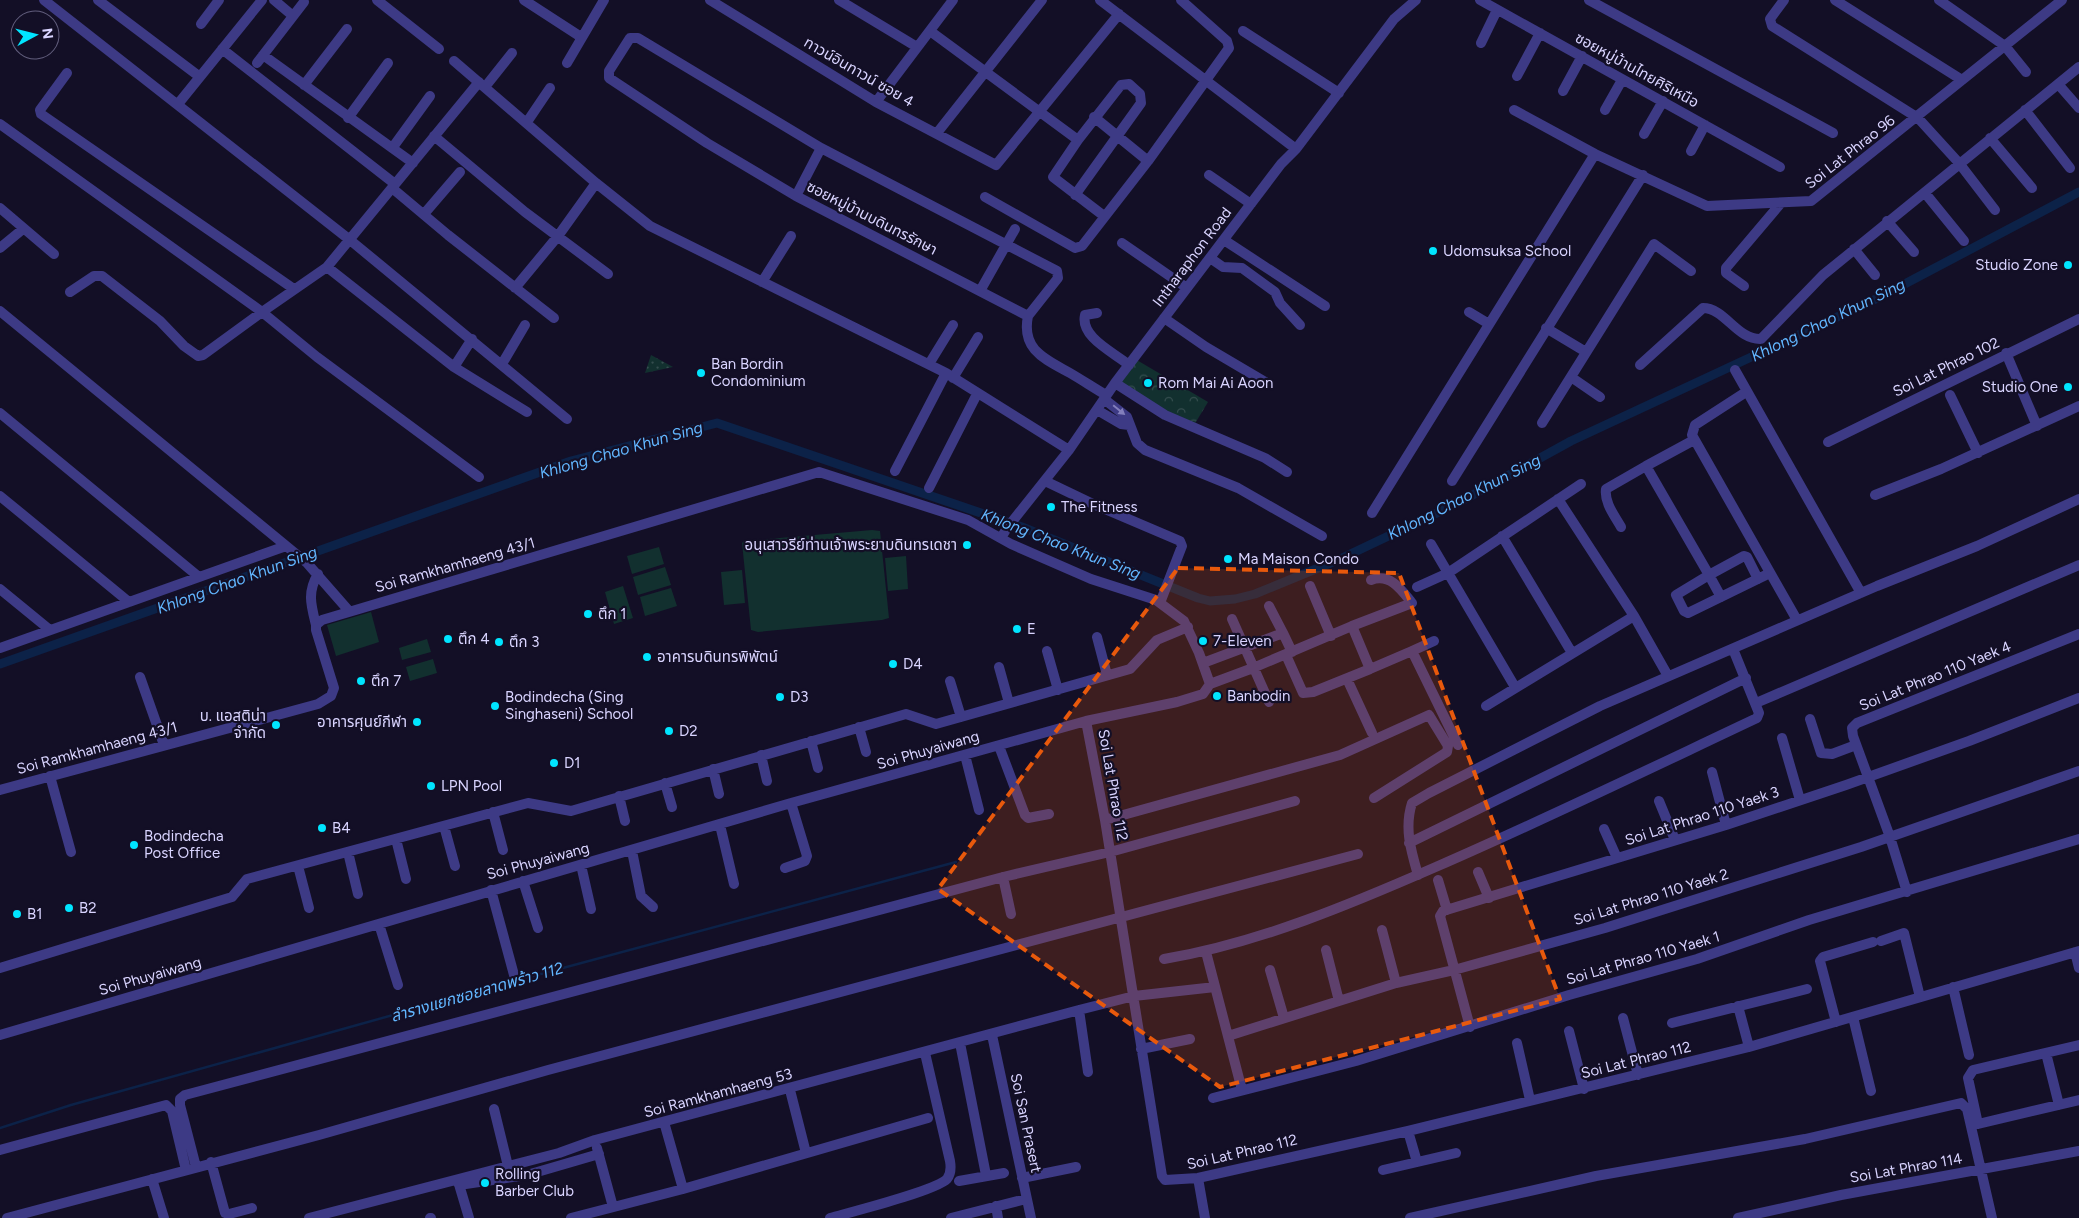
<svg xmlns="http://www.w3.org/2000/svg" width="2079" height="1218" font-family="Figtree,'Noto Sans Thai',sans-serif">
	<defs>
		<pattern id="park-crowns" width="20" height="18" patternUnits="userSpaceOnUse" patternTransform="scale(1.25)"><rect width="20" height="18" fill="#12302f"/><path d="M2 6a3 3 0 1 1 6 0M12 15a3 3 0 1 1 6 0" fill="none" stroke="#344d4e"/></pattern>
		<pattern id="garden-dots" width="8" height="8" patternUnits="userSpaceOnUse" patternTransform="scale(1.25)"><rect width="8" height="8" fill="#12302f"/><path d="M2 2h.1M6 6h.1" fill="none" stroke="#344d4e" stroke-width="1.8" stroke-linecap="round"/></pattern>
	</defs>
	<rect width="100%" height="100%" fill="#130f26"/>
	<!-- park -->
	<path fill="url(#park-crowns)" d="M1135,359L1208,402L1191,430L1115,383Z"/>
	<!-- garden -->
	<path fill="url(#garden-dots)" d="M651,355L673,367L645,373Z"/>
	<!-- pitch -->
	<path fill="#12302f" d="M872,530L880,531L889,618L882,620L758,632L751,630L742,543L744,541Z
		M659,547L664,564L632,574L627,556Z
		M906,556L908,589L888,591L885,558Z
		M665,567L671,585L638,595L633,577Z
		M742,570L745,603L724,605L721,572Z
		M623,586L633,618L614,624L605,592Z
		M671,588L677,606L645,616L640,597Z
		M371,612L379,642L336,656L327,625Z
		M427,639L431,652L402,660L399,648Z
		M433,659L437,673L410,681L406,667Z"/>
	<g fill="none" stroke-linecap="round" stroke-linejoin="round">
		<!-- stream -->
		<path stroke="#0c2248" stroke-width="2.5" d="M0,1128L71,1105L511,982L956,862"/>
		<!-- canal -->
		<path stroke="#0c2248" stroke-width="9" d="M0,664L571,461L717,423L1022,527L1198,598L1210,601L1235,599L1255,594L1340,559L1460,502L1571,441L1880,297L2079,192"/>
		<!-- minor -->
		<path stroke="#3d3a85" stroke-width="10" d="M44,0L350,240L567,419
			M98,0L200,77
			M274,0L293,16
			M377,0L439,49
			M524,0L581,37
			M710,0L876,102L996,165L1119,14
			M839,0L917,47
			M1100,0L1296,149
			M1480,0L1780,167
			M1589,0L1833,133
			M1784,0L1770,19L1772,26L1918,118L1959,163L1995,210
			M1835,0L1962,80
			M1939,0L2005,46L2026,72
			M201,24L219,0
			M930,31L1078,140L1053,177L1104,216
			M1243,31L1339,93
			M1481,43L1497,10
			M222,49L395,184
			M263,55L413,163
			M454,61L596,183L650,226L946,373L1069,450
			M257,63L304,2
			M567,63L604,0
			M67,73L40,110L41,114L294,289
			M1517,76L1540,33
			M2058,84L2079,108
			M304,85L347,29
			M485,87L512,53
			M1563,91L1582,56
			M876,102L953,0
			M178,104L262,0
			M1514,110L1595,154L1707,206L1811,201L2062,0
			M1605,110L1622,80
			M2025,110L2070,168
			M1094,117L1148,161
			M348,118L388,63
			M527,122L550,88
			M0,124L262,312L327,267L479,82
			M937,133L1042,0
			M1644,134L1663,101
			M434,136L525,212L608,274
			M1990,138L2032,188
			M393,147L430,96
			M1691,151L1705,125
			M1209,175L1251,204
			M392,188L448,235L554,318
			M1925,193L1964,241
			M1075,195L1141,103L1140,94L1129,84L1121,85L1078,140
			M796,196L821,148
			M985,197L1075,248L1082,246L1148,161L1229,48L1227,41L1181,0
			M0,208L54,254
			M424,214L460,172
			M1887,221L1914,252
			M1224,240L1325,306
			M1122,243L1187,288
			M0,248L23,229
			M1854,249L1875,275
			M1210,258L1223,267L1242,268L1275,292L1280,303L1300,325
			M327,267L454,367L527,412
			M762,282L791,236
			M1744,286L1726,273V268L1781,203
			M515,288L558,236L596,183
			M980,291L1015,229
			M70,292L94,276H102L160,321L184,346L198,356L203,355L262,312L317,357L479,477
			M0,311L307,563L349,611
			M1469,312L1489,324
			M1097,313L1085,315C1080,337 1113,352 1129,365
			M1028,316L1058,278L1057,271L821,148L638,38H630L609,71V78L707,143L796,196L1028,316C1021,350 1045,359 1070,373C1082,380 1094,388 1106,395
			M1164,318L1206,347L1267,383
			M1546,328L1586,352
			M2006,353L2037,426
			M502,364L525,325
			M929,364L953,325
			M1640,365L1703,308C1725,308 1737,340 1761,339L1823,275L2079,67
			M454,367L472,339
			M1735,370L1861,593
			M1571,377L1600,397
			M953,378L978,337
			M1115,383L1165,415L1265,458L1287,472
			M1746,392L1695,425L1692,435L1797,620
			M1950,395L1978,453
			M1104,399L1127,417L1137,443L1145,450L1238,488L1322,536
			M1097,410L1121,424L1129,425
			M0,413L199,577
			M1542,423L1654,244L1691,271
			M1828,442L2079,319
			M1646,466L1694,440
			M895,471L946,373
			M1045,481L1093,504L1180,541L1182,546L1160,603
			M1452,481L1643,175
			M929,488L977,394
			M1875,495L1941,469L2079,406
			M0,496L129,602
			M1558,499L1634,616L1668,676
			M1372,513L1595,154
			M1621,527C1615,516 1604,503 1606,489L1646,466L1709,575L1676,595L1684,611L1688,613L1770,573
			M1502,536L1572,653
			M1001,538L1007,528L1069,450L1115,383L1281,164L1296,149L1394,19L1416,0
			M1431,544L1515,687
			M1310,586L1331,636
			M1417,587L1448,573L1581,484
			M0,589L50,630
			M1721,597L1709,575L1744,556L1747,557L1758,579
			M1269,606L1283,633
			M1232,619L1269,702
			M316,625C311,605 307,592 318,574
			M1352,626L1412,603C1401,589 1390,573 1371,580
			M1097,637L1107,675
			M0,648L286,546
			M1047,651L1058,690
			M1412,651L1434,641
			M1286,655L1303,693L1313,692L1370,669
			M1203,663L1283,633L1292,652
			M999,667L1009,703
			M140,677L164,745
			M1347,679L1372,733
			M950,681L961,717
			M1210,684L1253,668L1352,626L1370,669L1412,651L1458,745
			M1756,703L2079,565
			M1486,706L1634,616
			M1810,719L1821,753L1832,754L1856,745
			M1086,721L1105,820L1162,1176L1165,1180L1198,1178L1408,1131L1749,1047L2079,951
			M859,727L866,752
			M1782,738L1800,800
			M811,741L818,768
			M999,746L1025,815L1028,818L1049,814
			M761,755L767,781
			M965,755L979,810
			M713,769L719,794
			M1712,772L1726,825
			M50,776L71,852
			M665,783L672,807
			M0,790L318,704L331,696L334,688L316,630V625L322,620L819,472L968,520L1011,544L1091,579L1156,600L1184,621L1199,653L1210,684L1203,694L1177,702L1086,721L791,803L0,1035
			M619,796L625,821
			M1659,801L1675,840
			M493,812L503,850
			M1105,820L1340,755L1429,715L1448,746L1447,752L1374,798
			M720,825L734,884
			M444,826L455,866
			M1604,829L1617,858
			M396,839L406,879
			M1409,843L1746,678
			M632,851L641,896L653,907
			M348,852L358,894
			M581,865L591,909
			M298,866L309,908
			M785,868L805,861L807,856L791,803
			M1478,872L1489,898
			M1418,875C1411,851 1404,828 1412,803L1429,793L1600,706L1877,586L1977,546L2079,499
			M1003,877L1011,914
			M1438,880L1447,910
			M523,881L538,928
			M491,890L514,975
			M1907,892L1890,837L1853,736L1852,728L1857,723L2079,634
			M379,924L398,985
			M1382,930L1396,983
			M1881,941L1904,933L1920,997
			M1326,950L1339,1001
			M1206,952L1242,1090
			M2075,952L2079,968
			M1164,959C1259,943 1351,904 1438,866C1546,819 1651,768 1757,718L1759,713L1733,649
			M0,968L232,897L247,879L528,803L571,811L906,714L936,724L1130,669L1157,640L1188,627
			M1270,970L1284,1018
			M1953,987L1969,1055
			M1738,1006L1749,1047
			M1079,1010L1088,1072
			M1853,1017L1871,1091
			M1623,1018L1638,1075
			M1836,1022L1820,961L1823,957L1873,942
			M1672,1023L1807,989
			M1470,1027L1440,916L1443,911L1726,825L1846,785L1969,741L2079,698
			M1569,1031L1584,1089
			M992,1035L1031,1218
			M1228,1036L1396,983L1454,970L1605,928L1861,847L2079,771
			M960,1043L986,1175
			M1517,1043L1530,1100
			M2079,1045L1973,1070L1968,1078L1978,1124L2079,1100
			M1141,1049L1190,1039
			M2046,1053L2059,1105
			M790,1090L806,1153
			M1213,1098L1356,1061L1569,995L1697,959L1809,920L2079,839
			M494,1109L508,1166
			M664,1122L683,1189
			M1408,1131L1417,1162
			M597,1148L613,1207
			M0,1150L166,1105L172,1111L186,1170
			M211,1162L225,1213L229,1214L252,1208
			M196,1167L180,1105V1099L185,1095L1003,877L1110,852L1295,801
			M1383,1170L1456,1153
			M1022,1178L1076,1167
			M1198,1178L1205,1218
			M152,1179L164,1218
			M458,1181L469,1218
			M959,1181L1004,1173
			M459,1185L527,1175L599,1154
			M996,1206L998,1218
			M7,1218L319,1135L548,1070L1358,854
			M309,1218L559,1153L595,1140L1079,1010L1134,996L1215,987
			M430,1218H431
			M571,1218L683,1189L928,1118
			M830,1218C851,1212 935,1191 947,1179C951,1174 951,1167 950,1161L925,1053
			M951,1218L1026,1199
			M1410,1218L1596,1176L1805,1139L1961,1103L1967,1109L1992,1218
			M1738,1218L1841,1195L2079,1151"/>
	</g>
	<!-- one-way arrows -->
	<defs><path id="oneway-solid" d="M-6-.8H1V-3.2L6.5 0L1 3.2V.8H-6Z" transform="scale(1.25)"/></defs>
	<use fill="#837fbc" href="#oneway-solid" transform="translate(1119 410) rotate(39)"/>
	<!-- marked area -->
	<path fill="#e8590c" fill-opacity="0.2" stroke="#e8590c" stroke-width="4" stroke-dasharray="10 6" stroke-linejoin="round" d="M1178,568L1399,573L1560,999L1220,1087L938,889Z"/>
	<!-- markers -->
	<g fill="#00e5ff" stroke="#130f26" stroke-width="2">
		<circle cx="1433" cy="251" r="5"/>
		<circle cx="2068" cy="265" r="5"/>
		<circle cx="701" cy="373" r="5"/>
		<circle cx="1148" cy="383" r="5"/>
		<circle cx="2068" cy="387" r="5"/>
		<circle cx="1051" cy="507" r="5"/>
		<circle cx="967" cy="545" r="5"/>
		<circle cx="1228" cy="559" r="5"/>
		<circle cx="588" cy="614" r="5"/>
		<circle cx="1017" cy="629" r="5"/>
		<circle cx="448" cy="639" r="5"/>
		<circle cx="1203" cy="641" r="5"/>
		<circle cx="499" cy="642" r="5"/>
		<circle cx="647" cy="657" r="5"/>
		<circle cx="893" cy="664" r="5"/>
		<circle cx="361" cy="681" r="5"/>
		<circle cx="1217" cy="696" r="5"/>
		<circle cx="780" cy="697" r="5"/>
		<circle cx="495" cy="706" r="5"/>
		<circle cx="417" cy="722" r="5"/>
		<circle cx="276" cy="725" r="5"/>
		<circle cx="669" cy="731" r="5"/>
		<circle cx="554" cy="763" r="5"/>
		<circle cx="431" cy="786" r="5"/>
		<circle cx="322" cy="828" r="5"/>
		<circle cx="134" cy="845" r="5"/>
		<circle cx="69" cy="908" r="5"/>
		<circle cx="17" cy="914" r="5"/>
		<circle cx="485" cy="1183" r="5"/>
	</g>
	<g text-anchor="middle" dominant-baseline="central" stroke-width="4.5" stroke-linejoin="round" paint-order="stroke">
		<!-- street labels -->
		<g font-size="15" fill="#d9d4ff" stroke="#130f26">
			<text transform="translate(1637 70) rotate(29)">ซอยหมู่บ้านไทยศิริเหนือ</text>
			<text transform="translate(859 72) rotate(30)">ทาวน์อินทาวน์ ซอย 4</text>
			<text transform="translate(1850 152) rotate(-38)">Soi Lat Phrao 96</text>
			<text transform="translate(872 218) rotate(27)">ซอยหมู่บ้านบดินทรรักษา</text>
			<text transform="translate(1192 257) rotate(-53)">Intharaphon Road</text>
			<text transform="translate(1946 367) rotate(-26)">Soi Lat Phrao 102</text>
			<text transform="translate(455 565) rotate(-16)">Soi Ramkhamhaeng 43/1</text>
			<text transform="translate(1935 676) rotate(-22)">Soi Lat Phrao 110 Yaek 4</text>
			<text transform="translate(97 748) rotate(-15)">Soi Ramkhamhaeng 43/1</text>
			<text transform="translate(928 750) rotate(-16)">Soi Phuyaiwang</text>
			<text transform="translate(1113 785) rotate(80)">Soi Lat Phrao 112</text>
			<text transform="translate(1702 816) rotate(-18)">Soi Lat Phrao 110 Yaek 3</text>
			<text transform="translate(538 861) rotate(-15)">Soi Phuyaiwang</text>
			<text transform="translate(1651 897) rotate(-17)">Soi Lat Phrao 110 Yaek 2</text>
			<text transform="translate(1643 958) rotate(-16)">Soi Lat Phrao 110 Yaek 1</text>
			<text transform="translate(150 976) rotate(-16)">Soi Phuyaiwang</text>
			<text transform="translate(1636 1060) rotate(-14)">Soi Lat Phrao 112</text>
			<text transform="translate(718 1093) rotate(-15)">Soi Ramkhamhaeng 53</text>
			<text transform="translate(1026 1123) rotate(78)">Soi San Prasert</text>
			<text transform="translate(1242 1152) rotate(-13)">Soi Lat Phrao 112</text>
			<text transform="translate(1906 1168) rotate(-10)">Soi Lat Phrao 114</text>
		</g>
		<!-- poi labels -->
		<g font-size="15" fill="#d9d4ff" stroke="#130f26" text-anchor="start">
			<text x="1443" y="251">Udomsuksa School</text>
			<text x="2058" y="265" text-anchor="end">Studio Zone</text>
			<text x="711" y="364">Ban Bordin<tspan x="711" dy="17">Condominium</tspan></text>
			<text x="1158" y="383">Rom Mai Ai Aoon</text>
			<text x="2058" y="387" text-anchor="end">Studio One</text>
			<text x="1061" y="507">The Fitness</text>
			<text x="957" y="545" text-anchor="end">อนุเสาวรีย์ท่านเจ้าพระยาบดินทรเดชา</text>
			<text x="1238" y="559">Ma Maison Condo</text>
			<text x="598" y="614">ตึก 1</text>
			<text x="1027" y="629">E</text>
			<text x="458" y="639">ตึก 4</text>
			<text x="1213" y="641">7-Eleven</text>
			<text x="509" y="642">ตึก 3</text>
			<text x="657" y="657">อาคารบดินทรพิพัตน์</text>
			<text x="903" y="664">D4</text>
			<text x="371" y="681">ตึก 7</text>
			<text x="1227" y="696">Banbodin</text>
			<text x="505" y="697">Bodindecha (Sing<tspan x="505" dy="17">Singhaseni) School</tspan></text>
			<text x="790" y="697">D3</text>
			<text x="266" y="716" text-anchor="end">บ. แอสติน่า<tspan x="266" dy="17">จำกัด</tspan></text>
			<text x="407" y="722" text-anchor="end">อาคารศุนย์กีฬา</text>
			<text x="679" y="731">D2</text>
			<text x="564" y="763">D1</text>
			<text x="441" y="786">LPN Pool</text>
			<text x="332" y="828">B4</text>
			<text x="144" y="836">Bodindecha<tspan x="144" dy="17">Post Office</tspan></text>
			<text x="79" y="908">B2</text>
			<text x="27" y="914">B1</text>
			<text x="495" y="1174">Rolling<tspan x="495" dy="17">Barber Club</tspan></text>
		</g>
		<!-- water labels -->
		<g font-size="16" font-style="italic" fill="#62b6ff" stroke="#130f26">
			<text transform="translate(1828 320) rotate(-26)">Khlong Chao Khun Sing</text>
			<text transform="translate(621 450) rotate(-16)">Khlong Chao Khun Sing</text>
			<text transform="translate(1464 497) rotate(-27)">Khlong Chao Khun Sing</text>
			<text transform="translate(1061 544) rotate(21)">Khlong Chao Khun Sing</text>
			<text transform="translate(237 580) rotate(-20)">Khlong Chao Khun Sing</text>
			<text transform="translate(477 992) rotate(-16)">ลำรางแยกซอยลาดพร้าว 112</text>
		</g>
	</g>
	<!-- north arrow -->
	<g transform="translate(35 35) rotate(83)"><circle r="24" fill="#130f26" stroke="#625e7d"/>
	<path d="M0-4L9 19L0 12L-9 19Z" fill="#00e5ff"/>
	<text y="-8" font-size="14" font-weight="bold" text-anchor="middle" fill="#d9d4ff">N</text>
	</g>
</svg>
